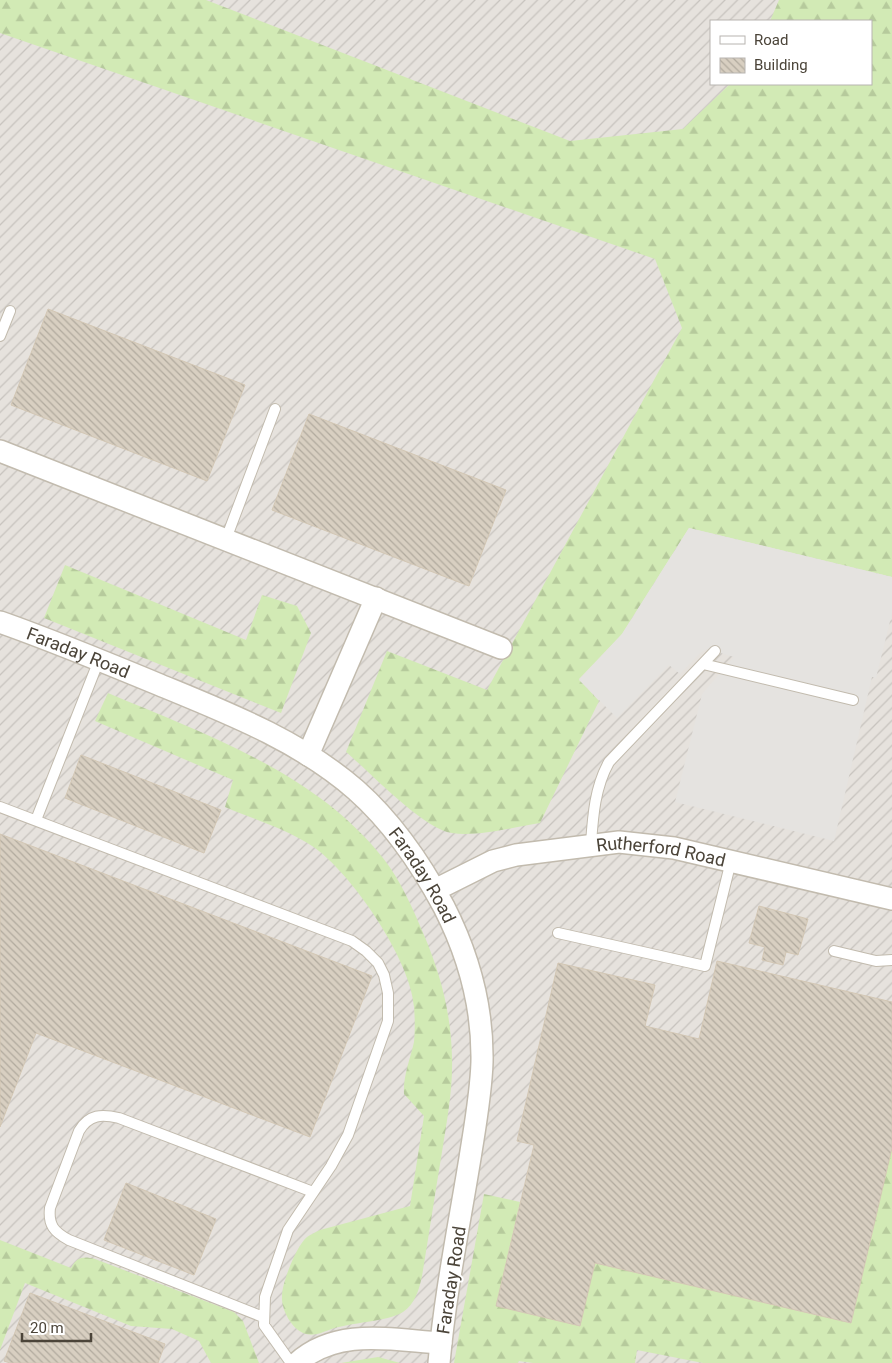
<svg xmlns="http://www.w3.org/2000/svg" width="892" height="1363" font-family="Roboto,sans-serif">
	<defs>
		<pattern id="industrial-furrows" width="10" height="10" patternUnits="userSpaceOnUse" patternTransform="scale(1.25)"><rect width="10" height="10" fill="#e6e2dd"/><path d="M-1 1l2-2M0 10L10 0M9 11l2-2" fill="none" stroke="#c7c3be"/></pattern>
		<pattern id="forest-firs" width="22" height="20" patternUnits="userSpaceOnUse" patternTransform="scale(1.25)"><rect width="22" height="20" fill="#d2eab5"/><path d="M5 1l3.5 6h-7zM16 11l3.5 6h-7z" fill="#b6ca9c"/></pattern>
		<pattern id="building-back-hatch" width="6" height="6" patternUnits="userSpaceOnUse" patternTransform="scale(1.25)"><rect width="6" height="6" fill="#d8cfc1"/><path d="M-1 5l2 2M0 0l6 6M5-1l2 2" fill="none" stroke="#b1aa9e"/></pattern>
	</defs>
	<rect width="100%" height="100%" fill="#f6f3ec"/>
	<!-- industrial -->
	<path fill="url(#industrial-furrows)" fill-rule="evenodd" d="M0,0H892V1363H0ZM711,21H871V84H711Z"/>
	<!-- forest -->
	<path fill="url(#forest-firs)" d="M0,0H206L570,141L683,129L730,84H871V21H770L779,0H892V577L689,528L622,634L579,679L599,701L540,823C514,827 478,837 452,833C423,829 371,773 346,752L387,651L487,690L682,328L655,259L0,33Z
		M65,565L246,640L262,595L297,606L311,633L281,713L44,618Z
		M108,693C205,734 315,772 383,858C401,881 413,909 424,935C441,975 451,1014 452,1057C453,1089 447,1120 442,1152C435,1193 429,1235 422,1276C419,1290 415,1304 403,1312C387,1322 350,1322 329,1330C321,1333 312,1337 303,1333C291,1328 281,1309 282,1296C282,1282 297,1245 307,1237C311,1234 316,1232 320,1230L410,1206L424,1116L404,1094C403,1076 410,1060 414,1042C415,1031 415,1018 414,1007C411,960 351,872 312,846C286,829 253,819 225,807L233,780L95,721Z
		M892,1148V1363H703L637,1350L635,1363H533L519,1361L518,1363H454L484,1194L520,1202L496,1306L580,1326L595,1263L851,1323Z
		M0,1240L71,1268C77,1257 83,1256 95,1259L234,1312L243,1321L259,1363H211L199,1341L172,1329L131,1326L25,1283L0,1350Z
		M378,1357L400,1363H341Z"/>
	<!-- parking -->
	<path fill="#e5e3e0" d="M689,528L892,577V613L876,678L872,677L834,841L675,802L702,694L734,657L707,649L700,653L680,674L669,665L617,718L579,680L622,634Z"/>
	<!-- building -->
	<path fill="url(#building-back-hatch)" stroke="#d3c7b4" d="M48,309L245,385L207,481L11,405Z
		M309,414L506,490L469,586L272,510Z
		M81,755L221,810L204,853L65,798Z
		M0,834L372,976L310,1137L36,1033L0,1127Z
		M759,906L808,919L798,955L786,952L783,965L762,960L765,947L749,943Z
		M717,961L892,1002V1148L851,1323L595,1263L580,1326L496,1306L534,1145L517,1141L558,963L655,985L645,1026L699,1039Z
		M126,1183L216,1219L194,1275L104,1240Z
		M30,1293L165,1344L158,1363H10L4,1361Z"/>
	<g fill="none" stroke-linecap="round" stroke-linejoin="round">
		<defs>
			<path id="lane" d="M0,336L10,311
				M226,539L275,409
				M703,664L853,700
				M0,807L352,941L366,951L378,963L384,975L388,993V1021L348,1135L331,1166L288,1230L265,1297L264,1325L291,1363
				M36,820L99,660
				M591,843C593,815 595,787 609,762L715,651
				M558,933L705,966L731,861
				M834,951L876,961L892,960
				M263,1317L69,1240C54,1232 48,1225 50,1208L79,1131C89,1114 102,1114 119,1118L313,1192"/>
			<g id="street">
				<path d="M0,451L501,648"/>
				<path id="s1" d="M0,622C54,641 107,663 160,685C228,713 300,741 356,790C392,822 421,864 444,907C469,956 483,1006 482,1062C481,1094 475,1126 470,1158C459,1226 445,1294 439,1363"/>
				<path d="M308,755L376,598"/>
				<path id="s2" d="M435,890L493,861L516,855L619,842L674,848L892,899"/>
				<path d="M297,1363C337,1327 392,1340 441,1343"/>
			</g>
		</defs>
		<!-- lane casing -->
		<use href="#lane" stroke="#c2bbae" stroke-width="12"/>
		<!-- street casing -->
		<use href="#street" stroke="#c2bbae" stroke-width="24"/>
		<!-- lane -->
		<use href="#lane" stroke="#fff" stroke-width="10"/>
		<!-- street -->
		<use href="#street" stroke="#fff" stroke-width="21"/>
	</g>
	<g text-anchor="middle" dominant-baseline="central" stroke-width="4" stroke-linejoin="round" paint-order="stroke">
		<!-- street labels -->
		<g font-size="18" fill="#4b4439" stroke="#fff">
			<text stroke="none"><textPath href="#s1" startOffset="84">Faraday Road</textPath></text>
			<text stroke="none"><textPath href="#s2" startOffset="235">Rutherford Road</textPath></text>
			<text stroke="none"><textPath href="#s1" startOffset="504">Faraday Road</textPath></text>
			<text transform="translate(451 1280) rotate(-81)">Faraday Road</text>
		</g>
	</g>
	<!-- legend -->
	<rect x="710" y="20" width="162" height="65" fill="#ffffff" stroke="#b7b4b0"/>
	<rect x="720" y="36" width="25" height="8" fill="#ffffff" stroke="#b7b4b0"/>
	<text x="754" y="45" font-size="15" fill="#4b4439">Road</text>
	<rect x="720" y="58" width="25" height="15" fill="url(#building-back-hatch)" stroke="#b7b4b0"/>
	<text x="754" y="70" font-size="15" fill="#4b4439">Building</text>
	<!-- scale -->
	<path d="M22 1333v8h69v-8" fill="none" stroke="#4b4439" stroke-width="2.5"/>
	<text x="30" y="1333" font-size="15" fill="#4b4439" stroke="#ffffff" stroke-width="4" paint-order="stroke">20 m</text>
</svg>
